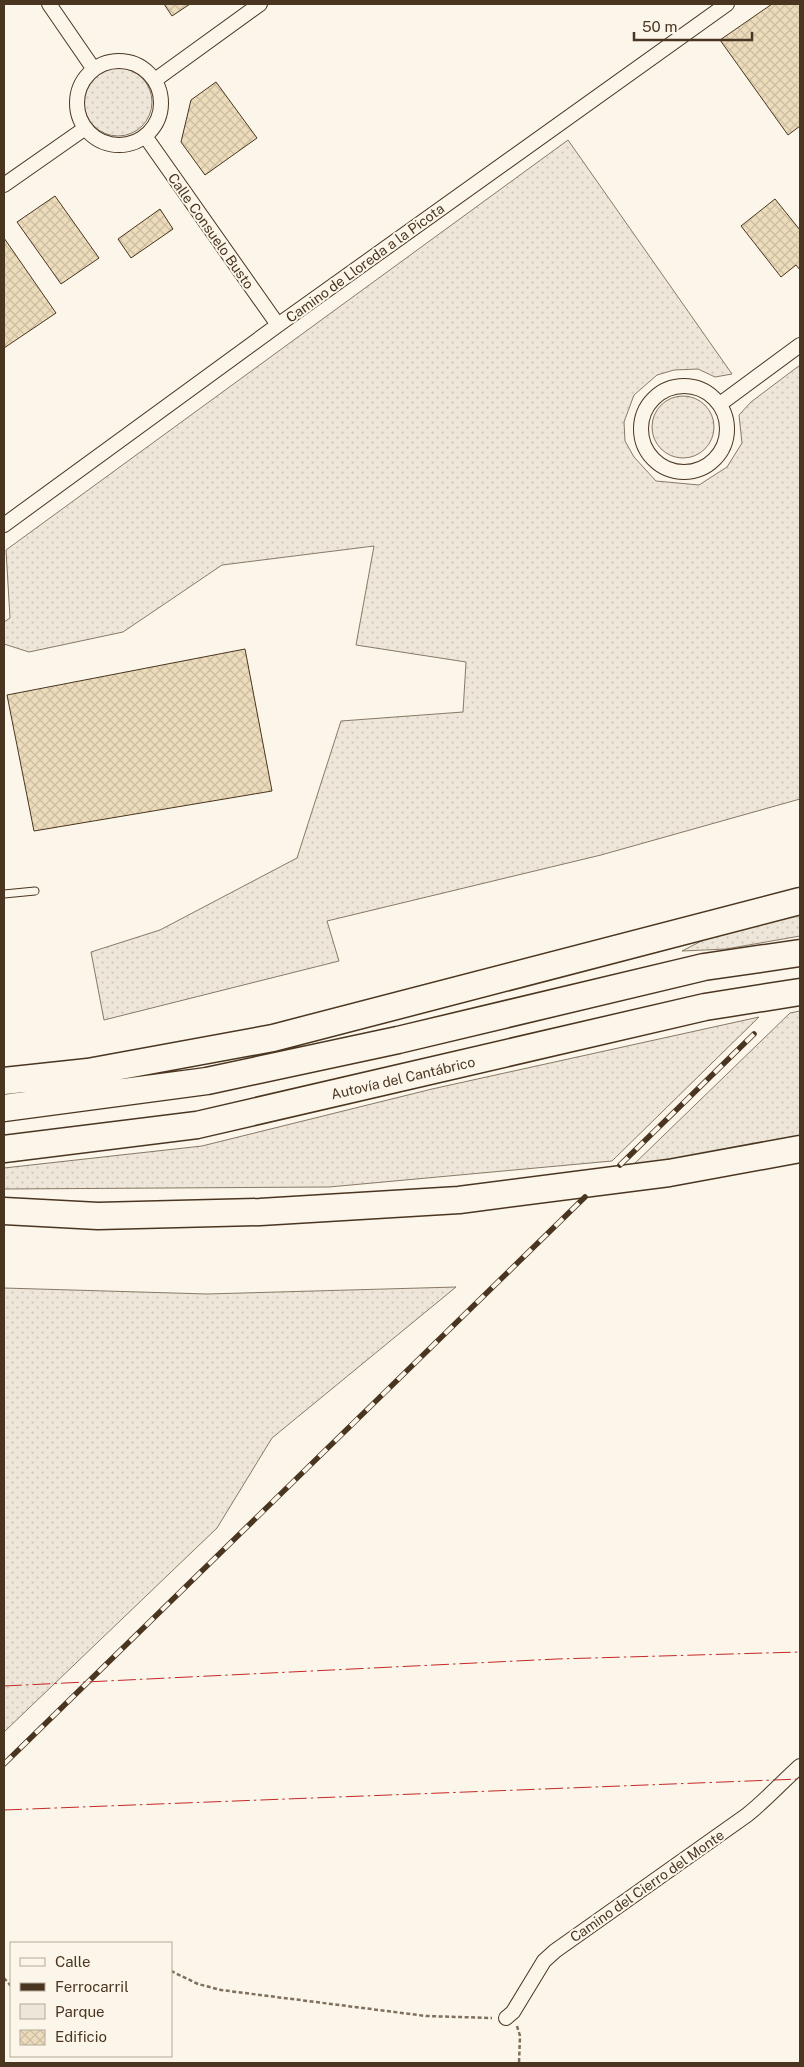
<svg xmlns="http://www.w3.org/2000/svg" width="804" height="2067" font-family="'Public Sans',sans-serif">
	<defs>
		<pattern id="green-dots" width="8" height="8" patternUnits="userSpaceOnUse" patternTransform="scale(1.25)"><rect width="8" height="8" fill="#ede6d9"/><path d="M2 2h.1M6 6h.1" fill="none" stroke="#cdc6ba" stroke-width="1.8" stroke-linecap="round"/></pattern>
		<pattern id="building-cross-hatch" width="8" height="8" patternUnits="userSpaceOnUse" patternTransform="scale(1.25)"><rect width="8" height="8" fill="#ecdcbc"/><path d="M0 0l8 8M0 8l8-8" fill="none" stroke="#ccbda1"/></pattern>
	</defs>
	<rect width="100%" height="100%" fill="#fbf6e9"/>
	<!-- green -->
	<path fill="url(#green-dots)" stroke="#887966" d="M84 102a34 34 0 1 1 68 0a34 34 0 1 1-68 0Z
		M568,140L732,374L715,377L698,369L674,370L657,375L634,395L624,422L625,441L634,457L656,481L699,485L727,467L742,443L739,415L751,402L800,365V799L601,855L327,921L339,961L104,1020L91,952L160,930L297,858L341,721L463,712L466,662L356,645L374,546L222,565L123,632L29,652L4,644V622L10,618L6,550Z
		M652 427a31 31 0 1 1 62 0a31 31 0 1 1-62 0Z
		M800,911V936L726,949L682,951L721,931Z
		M800,1011V1136L631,1167L790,1013Z
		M759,1017L612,1161L329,1187L4,1189V1168L202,1146L432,1089Z
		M456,1287L272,1438L217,1528L4,1732V1288L207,1294Z"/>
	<!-- building -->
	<path fill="url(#building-cross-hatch)" stroke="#4a3520" d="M164,4H190L172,16Z
		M772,4H800V126L788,135L720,40Z
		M216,82L257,138L205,175L181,142L191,100Z
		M55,196L99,258L61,284L17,222Z
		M775,199L800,230V270L796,265L781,277L741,226Z
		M160,209L173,229L131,258L118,239Z
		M4,238L56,313L4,348Z
		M245,649L272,791L34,831L7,695Z"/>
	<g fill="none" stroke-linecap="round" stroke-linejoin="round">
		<defs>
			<path id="service" d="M4,894L35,891"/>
			<path id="minor" d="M49,4L93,68
				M77 103a42 42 0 1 1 84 0a42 42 0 1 1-84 0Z
				M155,80L260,4
				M145,136L278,325
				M4,185L84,129
				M641 429a43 43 0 1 1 86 0a43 43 0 1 1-86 0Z
				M720,404L800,345
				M4,525L278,325L727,4
				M506,2018L513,2012L544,1961L555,1951L747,1815C766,1800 782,1782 800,1766"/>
			<path id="motorway" d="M4,1081L88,1072L273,1038L800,901
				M4,1108L207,1081L398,1040L704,967L800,953
				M4,1149L197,1125L705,1007L800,992
				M4,1211L98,1216L260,1212L459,1200L669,1173L800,1149"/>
		</defs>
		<!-- service casing -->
		<use href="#service" stroke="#4a3520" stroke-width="9"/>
		<!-- minor casing -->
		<use href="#minor" stroke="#4a3520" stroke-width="16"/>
		<!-- motorway casing -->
		<use href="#motorway" stroke="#4a3520" stroke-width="29"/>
		<!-- path -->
		<path stroke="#7f6f5c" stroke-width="2.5" stroke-dasharray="4 2.5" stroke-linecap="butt" d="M171,1971L198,1984L221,1990L426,2016L492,2018
			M4,1978L11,1986
			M517,2026L520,2036L519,2063"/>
		<!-- service -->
		<use href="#service" stroke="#fbf6e9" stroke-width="7"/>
		<!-- minor -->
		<use href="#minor" stroke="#fbf6e9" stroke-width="14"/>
		<!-- motorway -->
		<use href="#motorway" stroke="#fbf6e9" stroke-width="26"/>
		<defs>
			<path id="rail" d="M620,1165L754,1034
				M4,1764L585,1197"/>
		</defs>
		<!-- rail casing -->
		<use href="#rail" stroke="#4a3520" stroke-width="5.5"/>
		<!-- rail -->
		<use href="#rail" stroke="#fbf6e9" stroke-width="4" stroke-dasharray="11" stroke-linecap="butt"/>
		<!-- power -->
		<path stroke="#c62828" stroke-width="1" stroke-dasharray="18 4 2.5 4" stroke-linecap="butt" d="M4,1686L557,1659L800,1652
			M4,1810L800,1779"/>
	</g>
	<g text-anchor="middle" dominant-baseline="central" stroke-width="4" stroke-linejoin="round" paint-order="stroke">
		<!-- street labels -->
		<g font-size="14" fill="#4a3520" stroke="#fbf6e9">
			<text transform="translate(211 231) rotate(55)">Calle Consuelo Busto</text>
			<text transform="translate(365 263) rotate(-36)">Camino de Lloreda a la Picota</text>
			<text transform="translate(403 1078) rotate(-13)">Autovía del Cantábrico</text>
			<text transform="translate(647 1886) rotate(-35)">Camino del Cierro del Monte</text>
		</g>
	</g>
	<!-- border -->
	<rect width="804" height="2067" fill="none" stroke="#4a3520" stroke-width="10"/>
	<!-- legend -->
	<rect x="10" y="1942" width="162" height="115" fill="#fbf6e9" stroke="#b4a999"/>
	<rect x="20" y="1958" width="25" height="8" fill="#fbf6e9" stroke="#b4a999"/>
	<text x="55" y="1967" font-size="15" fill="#4a3520">Calle</text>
	<rect x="20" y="1983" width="25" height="8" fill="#4a3520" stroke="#b4a999"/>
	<text x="55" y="1992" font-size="15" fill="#4a3520">Ferrocarril</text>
	<rect x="20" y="2004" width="25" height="15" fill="#ede6d9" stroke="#b4a999"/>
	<text x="55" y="2017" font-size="15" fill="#4a3520">Parque</text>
	<rect x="20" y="2030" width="25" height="15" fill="url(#building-cross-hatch)" stroke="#b4a999"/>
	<text x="55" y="2042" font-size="15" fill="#4a3520">Edificio</text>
	<!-- scale -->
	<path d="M634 32v8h118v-8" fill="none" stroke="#4a3520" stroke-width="2.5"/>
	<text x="642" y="32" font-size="15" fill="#4a3520" stroke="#fbf6e9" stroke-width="4" paint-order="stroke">50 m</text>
</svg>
